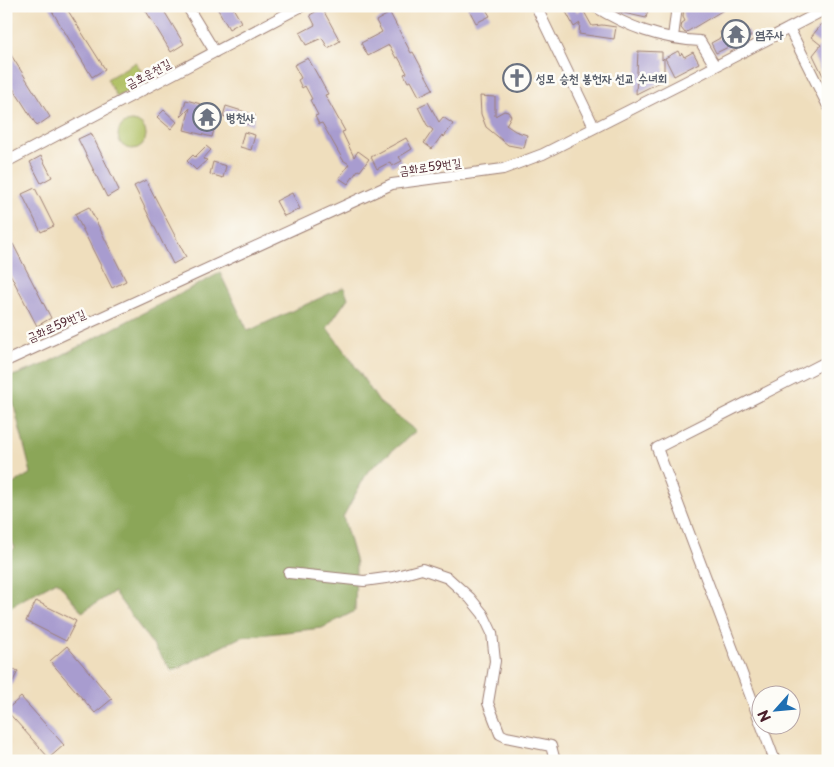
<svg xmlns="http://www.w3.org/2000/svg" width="834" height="767" font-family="'Playpen Sans','Poor Story',sans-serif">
	<rect width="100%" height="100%" fill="#fdfcf7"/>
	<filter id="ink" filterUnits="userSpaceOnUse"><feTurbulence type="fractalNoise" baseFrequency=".02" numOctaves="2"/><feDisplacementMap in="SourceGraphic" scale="10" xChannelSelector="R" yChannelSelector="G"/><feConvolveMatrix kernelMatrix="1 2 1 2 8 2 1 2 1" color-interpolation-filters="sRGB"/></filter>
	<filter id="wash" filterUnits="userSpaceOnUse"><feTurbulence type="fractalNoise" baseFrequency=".0096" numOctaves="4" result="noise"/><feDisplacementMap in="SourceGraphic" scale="20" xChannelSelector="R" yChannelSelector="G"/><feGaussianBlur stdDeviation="1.12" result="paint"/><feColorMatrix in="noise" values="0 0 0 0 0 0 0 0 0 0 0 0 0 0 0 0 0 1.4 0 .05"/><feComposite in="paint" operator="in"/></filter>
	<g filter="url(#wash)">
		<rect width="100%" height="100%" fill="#efdebd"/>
		<!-- green -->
		<path fill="#afbf62" stroke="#7c6f46" d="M136,62L146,80L117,97L107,79Z
			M118 135a14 14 0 1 1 28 0a14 14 0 1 1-28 0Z"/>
		<!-- forest -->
		<path fill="#8ba658" stroke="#6a6242" d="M220,273L248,331L344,287L348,298L327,328L351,360L379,402L416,431L368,471L343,517L356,563L355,611L322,628L241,637L172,671L114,592L82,612L57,581L16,603L6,613V557L15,547L6,534V488L31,473L7,378L43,365Z"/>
		<g id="blocks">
			<!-- building -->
			<path fill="#a89ccf" d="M49,6H65L105,69L92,77Z
				M143,6H161L184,44L171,52Z
				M216,6H232L241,22L229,29Z
				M467,6H484L490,16L476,23Z
				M573,6L577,12L582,8L592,26L602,25L616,27L614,39L579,34L580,23L574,27L565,10Z
				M608,6H649L646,18L619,12Z
				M684,6H730L685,33L681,28L682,23L685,21L683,17Z
				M322,8L340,41L328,48L322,38L306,45L300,33L315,25L310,15Z
				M390,13L411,53L413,52L433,89L419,96L411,81L408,82L404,74L407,73L398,57L396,58L389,45L368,56L361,43L382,32L376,21Z
				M822,24L828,29V86L813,55L821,45L811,37Z
				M733,26L736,32L740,29L742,33L748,30L751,36L716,53L711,43L722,37L720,32Z
				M6,47L50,117L37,126L6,77Z
				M638,51L662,52V60L664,58V80L636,94Z
				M678,51L680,55L682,53L684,57L693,52L699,63L674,76L665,58Z
				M308,58L328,94L325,95L345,131L342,132L354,157L358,151L369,159L360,171L358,170L348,184L339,178L349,164L343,160L322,123L319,124L315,116L318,115L310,100L312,99L305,86L302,88L298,80L301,78L294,65Z
				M480,96L495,97V116L504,111L508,112L511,116L506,125L515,131L527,135L524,148L508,145L486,127L481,114Z
				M186,100L201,104L197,122L215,126L212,137L184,130L190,108L181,117Z
				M428,102L439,122L443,117L453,124L444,137L442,135L432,149L424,143L433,130L427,125L418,107Z
				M226,106L255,115L252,125L223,116Z
				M164,110L177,122L171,129L157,117Z
				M244,132L255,135L251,150L240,147Z
				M91,133L119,190L107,197L78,139Z
				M406,138L412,149L399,157L402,161L392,166L390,162L377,169L371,157Z
				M206,146L211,150L203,159L207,160L196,170L187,161L193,155L195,157Z
				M41,156L52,177L41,183L30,162Z
				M213,162L226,166L223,178L210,174Z
				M146,180L186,257L173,264L134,186Z
				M35,188L54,226L41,232L22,194Z
				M292,193L300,209L284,216L276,201Z
				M89,207L126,281L112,288L75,214Z
				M13,244L51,318L37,326L6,266V248Z
				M36,601L76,621L66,641L26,621Z
				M67,646L112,699L95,713L50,661Z
				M6,666L18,671L6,695Z
				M21,697L64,745L49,758L6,710Z"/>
		</g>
	</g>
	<g filter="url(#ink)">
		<use href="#blocks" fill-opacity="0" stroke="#9c7e74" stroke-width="1"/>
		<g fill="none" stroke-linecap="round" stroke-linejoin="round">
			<defs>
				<path id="minor" d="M187,6L215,52
					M536,6L594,127
					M594,6C628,27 659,39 700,41L715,66
					M789,28L828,106
					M673,37L677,6
					M6,162L302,6
					M6,361L392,184L503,169L543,154L685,82L828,8
					M289,573L364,581L393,577L422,569L448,578L470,598L483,614L492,633L495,661L488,703L500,734L506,737L551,746L555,761
					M775,761L657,448L828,361"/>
			</defs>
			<!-- minor casing -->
			<use href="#minor" stroke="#9c7e74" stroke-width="12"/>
			<!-- minor -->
			<use href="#minor" stroke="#fff" stroke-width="10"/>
		</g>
	</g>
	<!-- icons -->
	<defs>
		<symbol id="temple-ring" viewBox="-11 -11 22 22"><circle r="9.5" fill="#fdfcf7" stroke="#6b7280" stroke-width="1.5"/><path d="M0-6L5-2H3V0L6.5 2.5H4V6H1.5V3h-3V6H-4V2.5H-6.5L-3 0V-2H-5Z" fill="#6b7280"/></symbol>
		<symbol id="church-ring" viewBox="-11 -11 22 22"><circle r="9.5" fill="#fdfcf7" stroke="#6b7280" stroke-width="1.5"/><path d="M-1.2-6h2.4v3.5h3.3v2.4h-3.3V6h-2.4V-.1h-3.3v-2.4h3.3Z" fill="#6b7280"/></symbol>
	</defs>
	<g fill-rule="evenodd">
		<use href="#temple-ring" x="720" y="18" width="32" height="32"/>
		<use href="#church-ring" x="501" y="62" width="32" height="32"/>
		<use href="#temple-ring" x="191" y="101" width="32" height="32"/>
	</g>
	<g text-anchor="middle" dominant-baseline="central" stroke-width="5" stroke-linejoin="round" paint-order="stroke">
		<!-- worship labels -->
		<g font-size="12" font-weight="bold" fill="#5b616d" stroke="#fdfcf7" text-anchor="start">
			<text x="755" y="34">염주사</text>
			<text x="536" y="78">성모 승천 봉헌자 선교 수녀회</text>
			<text x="226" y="117">병천사</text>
		</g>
		<!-- street labels -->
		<g font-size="12" fill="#4a1f2b" stroke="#fdfcf7">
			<text transform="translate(148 73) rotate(-28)">금호운천길</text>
			<text transform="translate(430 166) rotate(-8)">금화로59번길</text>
			<text transform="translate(56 325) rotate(-24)">금화로59번길</text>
		</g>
	</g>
	<!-- margin -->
	<rect width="834" height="767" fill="none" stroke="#fdfcf7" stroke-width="25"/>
	<!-- north arrow -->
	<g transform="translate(776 710) rotate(243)"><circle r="24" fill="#fdfcf7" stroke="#b5a4a5"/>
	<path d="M0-4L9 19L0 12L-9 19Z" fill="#1f6fb2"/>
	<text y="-8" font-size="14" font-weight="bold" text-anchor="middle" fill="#4a1f2b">N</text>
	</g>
</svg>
